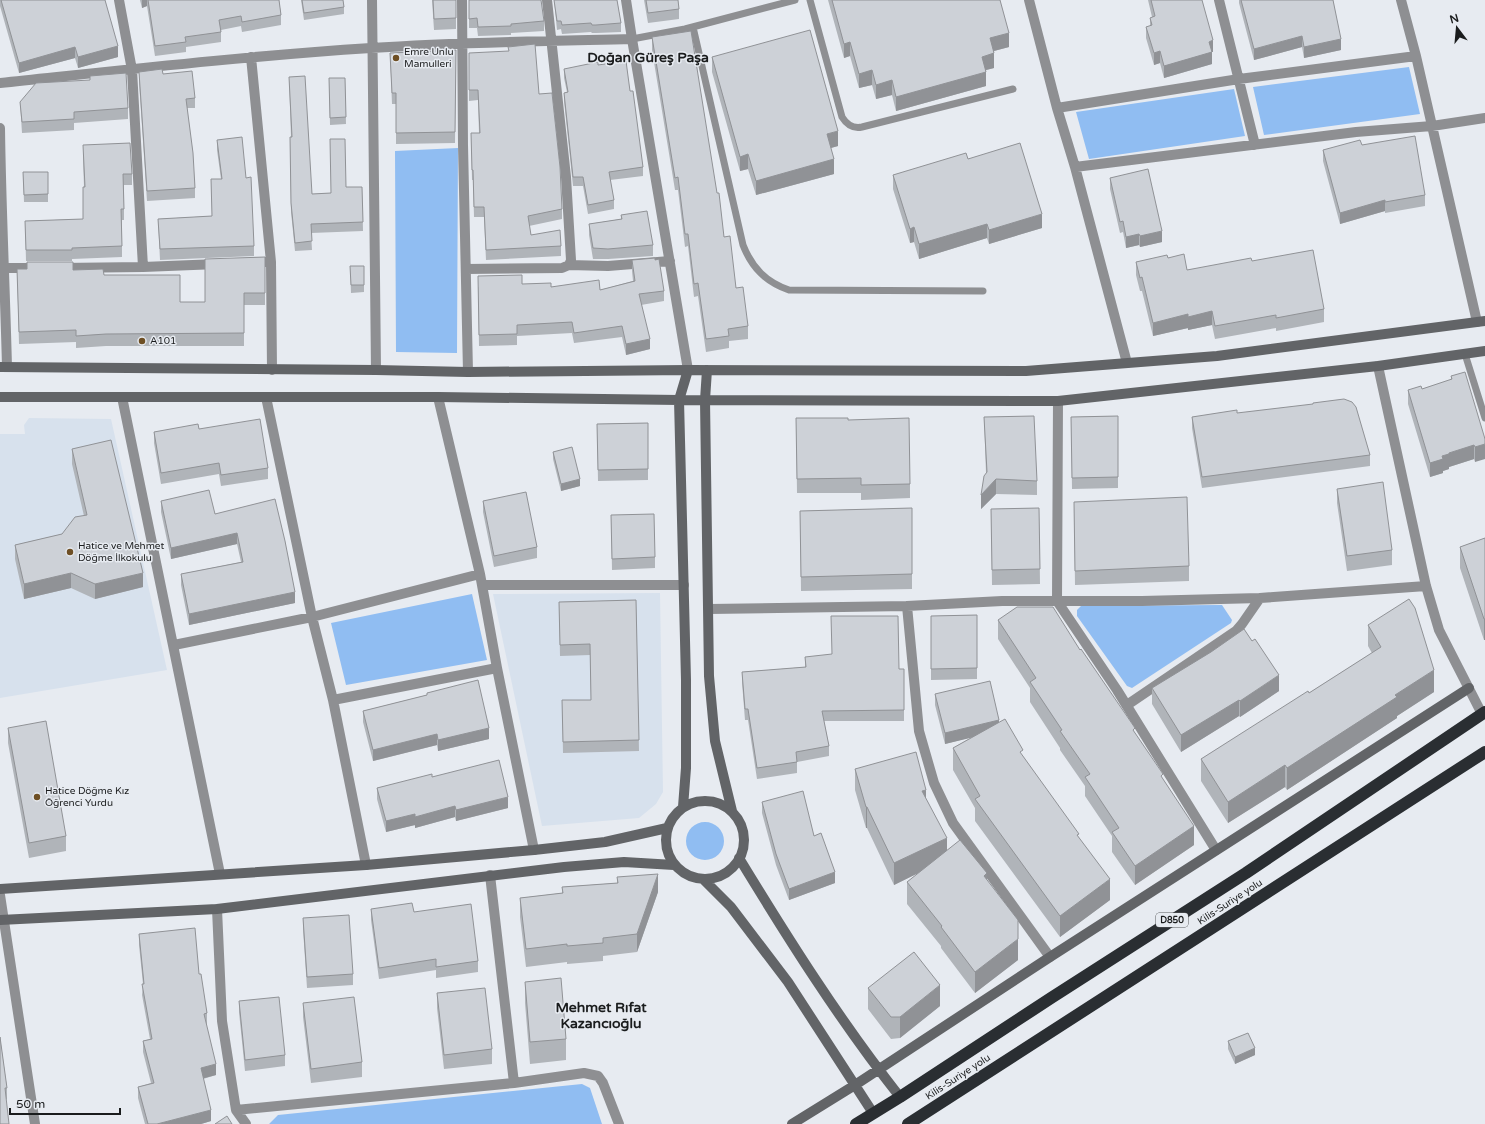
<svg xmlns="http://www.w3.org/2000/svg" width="1485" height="1124" font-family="'Varela Round',sans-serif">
	<rect width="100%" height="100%" fill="#e7ebf1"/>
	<!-- built -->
	<path fill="#d7e1ed" d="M29,418L111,419L167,670L0,698V434H25L24,425Z
		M660,593L663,792L656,804L639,818L542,826L493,594Z"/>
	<!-- green -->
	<path fill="#90bdf2" d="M1409,67L1420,114L1264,135L1253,87Z
		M1234,89L1245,136L1089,159L1076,112Z
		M458,148L457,353L396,352L395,151Z
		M472,594L487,660L346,685L331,623Z
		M1222,605L1232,620L1231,623L1132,688L1127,686L1077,616V610L1081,606Z
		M686 841a19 19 0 1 1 38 0a19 19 0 1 1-38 0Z
		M582,1084L590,1088L602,1124H269L278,1115Z"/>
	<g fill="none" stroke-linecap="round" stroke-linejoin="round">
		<!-- lane -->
		<path stroke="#8e8f92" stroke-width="7" d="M810,0L842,117C847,125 853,129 862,127L1013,89
			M693,27L743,245C752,268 766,282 789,290L983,291
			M632,39L685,29L795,0
			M1465,354L1485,418"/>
		<!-- street -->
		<path stroke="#8e8f92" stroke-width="10" d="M119,0L132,70L143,267
			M372,0L376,370
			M462,0L463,145L468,372
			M626,0L632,39L688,370
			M1029,0L1057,108L1075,167L1127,363
			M1219,0L1255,145
			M1401,0L1416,56L1477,322
			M251,57L271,262H252
			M0,83C124,70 247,56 371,48C458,42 545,41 632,39
			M1057,108L1239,79L1416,56
			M0,128C1,207 5,287 7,367
			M1075,167L1356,132L1432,126L1485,118
			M271,262L272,370
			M569,265L608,266L670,261
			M5,268H40
			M60,268L143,267L218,264
			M466,269L562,268L569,265L571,260L566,177L547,0
			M1378,366L1426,586L1439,630L1482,714
			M122,397C154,556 188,715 220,874
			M266,397L312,617L333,700L366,865
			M438,397L480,574L497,668L534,850
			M1058,401L1057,601L1117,690L1216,850
			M482,585H684
			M907,606L919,731L934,783L953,823L1050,957
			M709,609L907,606L1002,601H1142L1260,598L1426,586
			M174,645L312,617L480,574
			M333,700L497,668
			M1127,705L1236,631L1242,624L1260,598
			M490,875L514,1083
			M0,895L35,1124
			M217,909L222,1021L236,1110L246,1124
			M236,1110L514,1083L584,1073L598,1076L603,1083L619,1124"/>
		<!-- secondary -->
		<path stroke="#626467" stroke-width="10" d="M0,367L376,370L468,372L688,370L1026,371L1217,356L1485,321
			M707,370L705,400L709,676L715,741L732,811
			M0,397H438L679,400L1058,401L1378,366L1485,351
			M666 840a39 39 0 1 1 78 0a39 39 0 1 1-78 0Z
			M683,807L686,768V680L679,400L688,370
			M739,858C789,940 840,1021 900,1097
			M703,879L731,907L788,982L873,1113
			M0,889L366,865L534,850L605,842L667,828
			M0,920L217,909L564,867L624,862L674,865
			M792,1124L855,1085L1050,957L1469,688"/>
		<!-- highway -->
		<path stroke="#2a2e32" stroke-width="12" d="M856,1124L900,1097L1051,998L1246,873L1485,712
			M908,1124L1485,752"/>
	</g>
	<!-- wall -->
	<path fill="#b0b4b9" d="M0,0H105L118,57L78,68L75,58L19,73L0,6Z
		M140,0H279L281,15V25L242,32L241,26L221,30V42L186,47V52L155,56L147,6L142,8Z
		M301,0H343L344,7V14L304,20Z
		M432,0H456V29L434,30Z
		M469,0L544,21V31L511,33V35L478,36L477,28H469Z
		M554,0H617L621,23V32L596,33H592L591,32L562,34L561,29L557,30Z
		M644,0H678L679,9V19L648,23Z
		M828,0H1000L1009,47L994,51V68L986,70V86L896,111L892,95L876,99L872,85L859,88L850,56L844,58Z
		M1148,0H1202L1213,52H1212V64L1164,78L1160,63L1154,65L1146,38V27L1150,26V18L1152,17Z
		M1239,0H1333L1341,50L1304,58L1302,47L1254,60L1239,3Z
		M652,37L724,237L736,288L748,326V339L729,341V348L706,352L698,296L694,297L688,246L685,247L678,190H675L652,50Z
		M456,50L455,143L396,144V104H392L390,53Z
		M469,53L539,94L562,209V219L529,226L531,235L561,246V256L486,260L484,217H474L473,180H472L471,133H479L478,100L469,101Z
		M712,57L838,146L831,148L834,174L756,195L748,169L740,171L712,72Z
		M598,65L630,91L643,167V176L610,180L614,200V209L588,214L583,186H573L564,101V93L567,92L564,78V69Z
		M139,72L163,74L195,98V108H187L195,188V198L147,201L139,82Z
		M289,77L312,194L330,193L346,187H362L363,231L311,233L312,250L295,251L291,212L290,137H291Z
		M329,78H345L346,124L330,125Z
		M20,102L128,108V119L74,123V130L22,133Z
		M217,140L254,246V256L160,260L158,219L212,216L211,179H221L217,150Z
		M1362,145L1425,195V206L1385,213V211L1340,224L1323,161V150Z
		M83,156L132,174V185H124V220H122V257L72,259V261H26L25,221L83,219L84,187Z
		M968,159L1042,228L989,244L987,238L919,259L914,242L910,243L893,189V175Z
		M23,172H48V202H24Z
		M1110,178L1162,242L1140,247L1139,245L1126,248L1123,232L1120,233L1110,189Z
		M621,215L653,245V256L608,259H593L589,235V224L621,219Z
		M265,257V305H244V346H106L76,348V342L19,344L17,269L73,270L104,275L180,302H205Z
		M1168,258L1187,270L1252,261L1324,309V322L1276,331V328L1215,339L1212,325L1188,330V328L1153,336L1142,291H1140L1136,275V262Z
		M632,260L664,291V301L641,305L650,349L626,355L622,337L574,343L572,333L517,336V345L479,346L478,287L522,284L551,287L600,290L633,281L632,271Z
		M350,266H364V292L351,293Z
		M1451,376L1485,439L1475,462L1474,459L1449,467V469L1443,471V473L1430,477L1408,404V390L1422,389L1451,380Z
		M1237,413L1370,455V466L1202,488L1192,428V417Z
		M1118,416V488L1072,489L1071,417Z
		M984,417L1037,481V495L996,494L981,509L986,473Z
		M796,418L848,420L910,484V498L861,500V493H797Z
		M648,423V480L598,481L597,424Z
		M199,429L268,468V479L221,486L219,474L161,484L154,443V432Z
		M72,449L143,587L95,599L71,588L24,599L15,559V545L62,534L84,516L72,464Z
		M553,452L580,486L561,491L553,459Z
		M1337,489L1392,550V565L1347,571L1337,503Z
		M161,501L215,514L285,541L295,603L189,625L181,585V574L241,562L237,544L171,559L161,512Z
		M483,501L537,547V558L494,567L483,512Z
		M1074,502L1189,566V581L1075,585Z
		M912,508V589L801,591L800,511Z
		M1039,508L1040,584L992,585L991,509Z
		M611,515L655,557V568L612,570Z
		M1485,538L1484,640L1460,568V547Z
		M636,600L639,751L563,753L562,700H591L590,655L560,656L559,602Z
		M977,615V679L931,680V616Z
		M998,620L1080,650L1135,733L1163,780L1194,845L1135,885L1112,852V836L1085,796V786L1060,750V748L1030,702V688L998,639Z
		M1368,625L1434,692L1397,716V718L1287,790L1285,787L1228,823L1201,781V759L1309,693L1372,653L1368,646Z
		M805,657L899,669H904V721H824L829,746V756L797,762V773L757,779L748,720H745L742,682V672L805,667Z
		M1152,688L1279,691L1240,717L1239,716L1181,752L1152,704Z
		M427,693L489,739L438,751L437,745L373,761L363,722V711L427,695Z
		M935,694L999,722L1079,838L1110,900L1060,937L975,821V808L953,770V748L972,737L945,744L935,705Z
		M8,728L66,836V851L29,858L8,743Z
		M855,769L926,799L947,851L987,880L1018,960L975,993L941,948V946L907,904V882L920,872L894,885L867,828H866L855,790Z
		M432,777L508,808L456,821L455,817L415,828V825L386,832L377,799V788Z
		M762,802L814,836L835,883L789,900L776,865L762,813Z
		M617,877L658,892L637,952L603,956V961L567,964V962L526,967L520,917V898L562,893V887L617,883Z
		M371,909L478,961V972L436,978V970L379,979L371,920Z
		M303,918L353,974V985L307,988L303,929Z
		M139,934L199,974L207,1013V1024H206L216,1075L203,1079L211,1121L201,1124H145L138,1098V1087L151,1083L143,1052V1041L150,1039L142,995L143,984L139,945Z
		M525,982L566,1039V1060L530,1064L525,1003Z
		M868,988L940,1006L900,1038L891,1039L868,1009Z
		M437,993L492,1049V1064L444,1069L437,1008Z
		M239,1001L285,1055V1066L245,1071L239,1012Z
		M303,1003L362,1062V1077L311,1083L303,1017Z
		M0,1037L7,1088V1099H6L0,1124Z
		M1228,1041L1255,1055L1235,1064L1228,1049Z"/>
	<!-- shaded-wall -->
	<path fill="#909296" d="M142,0H147V6L142,8Z
		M1009,33V47L990,52V38Z
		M1302,36V47L1254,60V49Z
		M1341,39V50L1304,58V47Z
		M1213,40V52H1212V64L1164,78V66L1209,42Z
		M850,42V56L844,58V44Z
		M118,46V57L78,68V57Z
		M75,47V58L19,73V63Z
		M1160,51V63L1154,65V53Z
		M994,53V68L982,71V57Z
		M872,70V85L859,88V74Z
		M986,72V86L896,111V97Z
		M892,80V95L876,99V85Z
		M838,131V146L827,149V134Z
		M748,154V169L740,171V157Z
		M834,159V174L756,195V181Z
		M1385,200V211L1340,224V213Z
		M1042,214V228L989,244V230Z
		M987,224V238L919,259V244Z
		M914,227V242L910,243V229Z
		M1162,231V242L1140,247V236Z
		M1139,234V245L1126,248V237Z
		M1212,311V325L1188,330V317Z
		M1188,314V328L1153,336V323Z
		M650,339V349L626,355V344Z
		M1485,444V459L1475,462V447Z
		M1474,445V459L1449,467V469L1443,471V473L1430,477V463L1449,453Z
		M580,479V486L561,491V484Z
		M996,479V494L981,509V495Z
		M237,533V544L171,559V548Z
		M71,573V588L24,599V584Z
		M143,573V587L95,599V584Z
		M295,592V603L189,625V614Z
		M1484,619H1485V640H1484Z
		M1434,670V692L1397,716V718L1287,790V768L1395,695Z
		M1279,675V691L1240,717V701Z
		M1239,700V716L1181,752V735Z
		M999,720V731L945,744V733Z
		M489,728V739L438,751V740Z
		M437,734V745L373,761V750Z
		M1285,765V787L1228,823V802Z
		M926,790V811L922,791Z
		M508,797V808L456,821V810Z
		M455,806V817L415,828V817Z
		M866,807H867V828H866Z
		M415,814V825L386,832V821Z
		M1194,826V845L1135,885V866Z
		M947,838V859L894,885V863Z
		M835,872V883L789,900V889Z
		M987,873V895L984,876Z
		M658,874V892L637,952V934Z
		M1110,879V900L1060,937V916Z
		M1018,939V960L975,993V972Z
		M940,985V1006L900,1038V1017Z
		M1255,1048V1055L1235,1064V1057Z
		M216,1064V1075L201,1079V1068Z
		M211,1110V1121L201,1124H157Z"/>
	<!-- building -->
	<path fill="#cdd1d7" stroke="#909296" d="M1,0H105L118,46L78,57L75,47L19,63Z
		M148,0H279L281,15L242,22L241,16L219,20L221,32L185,37L186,42L155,46Z
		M302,0H343L344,7L304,13Z
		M433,0H456V18L434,19Z
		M469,0H541L544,21L511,24V26L478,27L477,18L469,19Z
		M554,0H617L621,23L596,25H592L591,23L562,25L561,21H557Z
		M646,0H678L679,9L648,13Z
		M832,0H1000L1009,33L990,38L994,53L982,57L986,72L896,97L892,80L876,85L872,70L859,74L850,42L844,44Z
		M1151,0H1202L1213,40L1209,42L1212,52L1164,66L1160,51L1154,53L1146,27L1152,25L1150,18L1155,16Z
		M1241,0H1333L1341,39L1304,47L1302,36L1254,49Z
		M810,30L838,131L827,134L834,159L756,181L748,154L740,157L712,57Z
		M691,31L717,193H719L724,237L730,236L736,288L743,287L748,326L728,329L729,336L706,339L698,283L694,284L688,234H685L678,177L675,178L652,37Z
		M535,44L539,94L552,93L560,167L562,209L528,216L531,235L560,230L561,246L486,250L484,207H474L473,170H472L471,133H480L478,90H469V53L509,51L508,47Z
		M456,50L455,132L396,133V93H392L390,53Z
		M626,61L630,91H633L643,167L609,172L614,200L588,205L583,177H573L564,93L568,92L564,69L598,62V65Z
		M162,69L163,74L192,71L195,98L186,99L193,153L195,188L147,191L139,72Z
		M126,73L128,108L74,112V119L22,122L20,102L36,83L90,80V76Z
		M305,76L312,194L331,193L330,139H345L346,187H362L363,222L311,224L312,241L295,243L291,203L290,137H292L289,77Z
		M329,78H345L346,117L330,118Z
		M1415,136L1425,195L1385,202V200L1340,213L1323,150L1360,140L1362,145Z
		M242,137L246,178L251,177L254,246L160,249L158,219L212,216L211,179H222L217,140Z
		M130,143L132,174H123L124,209H121L122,246L72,248V250H26L25,221L83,219V187H85L83,145Z
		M1020,143L1042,214L989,230L987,224L919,244L914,227L910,229L893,175L966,153L968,159Z
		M1148,169L1162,231L1140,236L1139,234L1126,237L1123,221L1120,222L1110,178Z
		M23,172H48V194L24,195Z
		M647,211L653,245L608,249L593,248L589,224L622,219L621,215Z
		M1313,250L1324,309L1276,318V315L1215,326L1212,311L1188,317V314L1153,323L1142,277L1140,278L1136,262L1167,255L1168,258L1184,254L1187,270L1251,258L1252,261Z
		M265,257V293H244V333L106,334L76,336V330L19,332L17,269H27V262H73V270L103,269L104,275H180V302H205V259Z
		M655,258V260L659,259L664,291L639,294L650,339L626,344L622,326L574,333L572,322L517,325V334L479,335L478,276L522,275V284L551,283V287L599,280L600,290L635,281L632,260Z
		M350,266H364V285H351Z
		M1465,372L1485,439V444L1475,447L1474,445L1449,453V454L1442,456L1443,459L1430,463L1408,390L1421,386L1422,389L1452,379L1451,376Z
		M1344,399L1352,402L1356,407L1370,455L1202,477L1192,417L1237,410V413L1313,404V403Z
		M1034,416L1037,481L996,479L981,495L984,476L987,472L984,417Z
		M1118,416V477L1072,478L1071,417Z
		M796,418H848V420L909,418L910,484L861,485V478L797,479Z
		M260,419L268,468L221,475L219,463L161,473L154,432L198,424L199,429Z
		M648,423V469L598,470L597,424Z
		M111,440L143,573L95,584L71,573L24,584L15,545L62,534L75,517L87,515L72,449Z
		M572,447L580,479L561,484L553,452Z
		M1383,482L1392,550L1347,556L1337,489Z
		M209,490L215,514L275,499L285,541L295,592L189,614L181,574L243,562L237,533L171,548L161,501Z
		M526,492L537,547L494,556L483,501Z
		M1187,497L1189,566L1075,571L1074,502Z
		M912,508V574L801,577L800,511Z
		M1039,508L1040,569L992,570L991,509Z
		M654,514L655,557L612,559L611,515Z
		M1485,538V619H1484L1460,547Z
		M1409,599L1415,608L1434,670L1395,695L1397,697L1287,768L1285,765L1228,802L1201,759L1308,691L1309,693L1381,647L1368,625Z
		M636,600L639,740L563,742L562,700H591L590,644L560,645L559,602Z
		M1017,607H1053L1080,650L1081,649L1135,728L1133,730L1163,774L1161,776L1194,826L1135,866L1112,832L1119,828L1085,777L1090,774L1060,731L1062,730L1030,682L1036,678L998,620Z
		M977,615V668L931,669V616Z
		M831,616H898L899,669H904V710L822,711L829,746L796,752L797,762L757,768L748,709H745L742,672L806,667L805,657L832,654Z
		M1244,629L1252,641L1255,639L1279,675L1240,701L1239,700L1181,735L1152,688L1211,652Z
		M478,680L489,728L438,740L437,734L373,750L363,711L427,695V693Z
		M990,681L999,720L945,733L935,694Z
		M1005,719L1023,750L1020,752L1079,834L1077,835L1110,879L1060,916L975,799L980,796L953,748Z
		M46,721L66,836L29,843L8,728Z
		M916,752L926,790L922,791L947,838L894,863L867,807H866L855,769Z
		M499,760L508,797L456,810L455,806L415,817V814L386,821L377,788L432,774V777Z
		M803,791L814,836L821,833L835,872L789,889L776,854L762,802Z
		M960,840L987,873L984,876L1018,920V939L975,972L941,927L942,926L907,882Z
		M658,874L637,934L603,938V943L567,946V944L526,949L520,898L563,893L562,887L618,883L617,877Z
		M412,903L414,912L471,904L478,961L436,967V959L379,968L371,909Z
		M349,915L353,974L307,977L303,918Z
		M195,928L199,974H201L207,1013L204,1014L216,1064L201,1068L211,1110L157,1124H148L138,1087L154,1083L143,1041L152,1039L142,984H144L139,934Z
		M914,952L940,985L900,1017H891L868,988Z
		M561,978L566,1039L530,1042L525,982Z
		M485,988L492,1049L444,1055L437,993Z
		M279,997L285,1055L245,1060L239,1001Z
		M354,997L362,1062L311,1069L303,1003Z
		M1248,1033L1255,1048L1235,1057L1228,1041Z
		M0,1037L7,1088H5L9,1124H0Z
		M227,1116L232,1124H215Z"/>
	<!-- markers -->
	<g fill="#6e4f24" stroke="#e7ebf1" stroke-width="1.5">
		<circle cx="396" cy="58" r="4"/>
		<circle cx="142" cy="341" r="4"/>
		<circle cx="70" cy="552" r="4"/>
		<circle cx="37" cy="797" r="4"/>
	</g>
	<g text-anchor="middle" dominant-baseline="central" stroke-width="3" stroke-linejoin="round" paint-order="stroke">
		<!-- shield labels -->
		<rect fill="#e7ebf1" stroke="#585a5d" stroke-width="1" x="1156" y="913" width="32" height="14" rx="3"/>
		<g font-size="9" font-weight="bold" fill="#1a1c1d">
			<text x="1172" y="920">D850</text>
		</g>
		<!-- poi labels -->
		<g font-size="10" fill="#1a1c1d" stroke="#e7ebf1" text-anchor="start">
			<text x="404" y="52">Emre Unlu<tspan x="404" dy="12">Mamulleri</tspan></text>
			<text x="150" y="341">A101</text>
			<text x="78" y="546">Hatice ve Mehmet<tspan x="78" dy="12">Döğme İlkokulu</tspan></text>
			<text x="45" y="791">Hatice Döğme Kız<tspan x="45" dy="12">Öğrenci Yurdu</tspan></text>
		</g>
		<!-- street labels -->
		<g font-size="10" fill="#1a1c1d" stroke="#e7ebf1">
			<text transform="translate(1230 902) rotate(-33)">Kilis-Suriye yolu</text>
			<text transform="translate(958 1077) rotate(-33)">Kilis-Suriye yolu</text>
		</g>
		<!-- district labels -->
		<g font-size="14" font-weight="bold" fill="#1a1c1d" stroke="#e7ebf1">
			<text x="648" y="57">Doğan Güreş Paşa</text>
			<text x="601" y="1007">Mehmet Rıfat<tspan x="601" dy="16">Kazancıoğlu</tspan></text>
		</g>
	</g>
	<!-- north arrow -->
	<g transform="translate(1457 28) rotate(344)" stroke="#e7ebf1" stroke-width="3" paint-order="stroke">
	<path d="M0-3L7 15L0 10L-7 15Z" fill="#1a1c1d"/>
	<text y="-6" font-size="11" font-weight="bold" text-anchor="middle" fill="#1a1c1d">N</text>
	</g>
	<!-- scale -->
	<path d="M10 1108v6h110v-6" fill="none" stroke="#1a1c1d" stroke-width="2"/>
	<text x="16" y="1108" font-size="12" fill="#1a1c1d" stroke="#e7ebf1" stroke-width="3" paint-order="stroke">50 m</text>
</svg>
